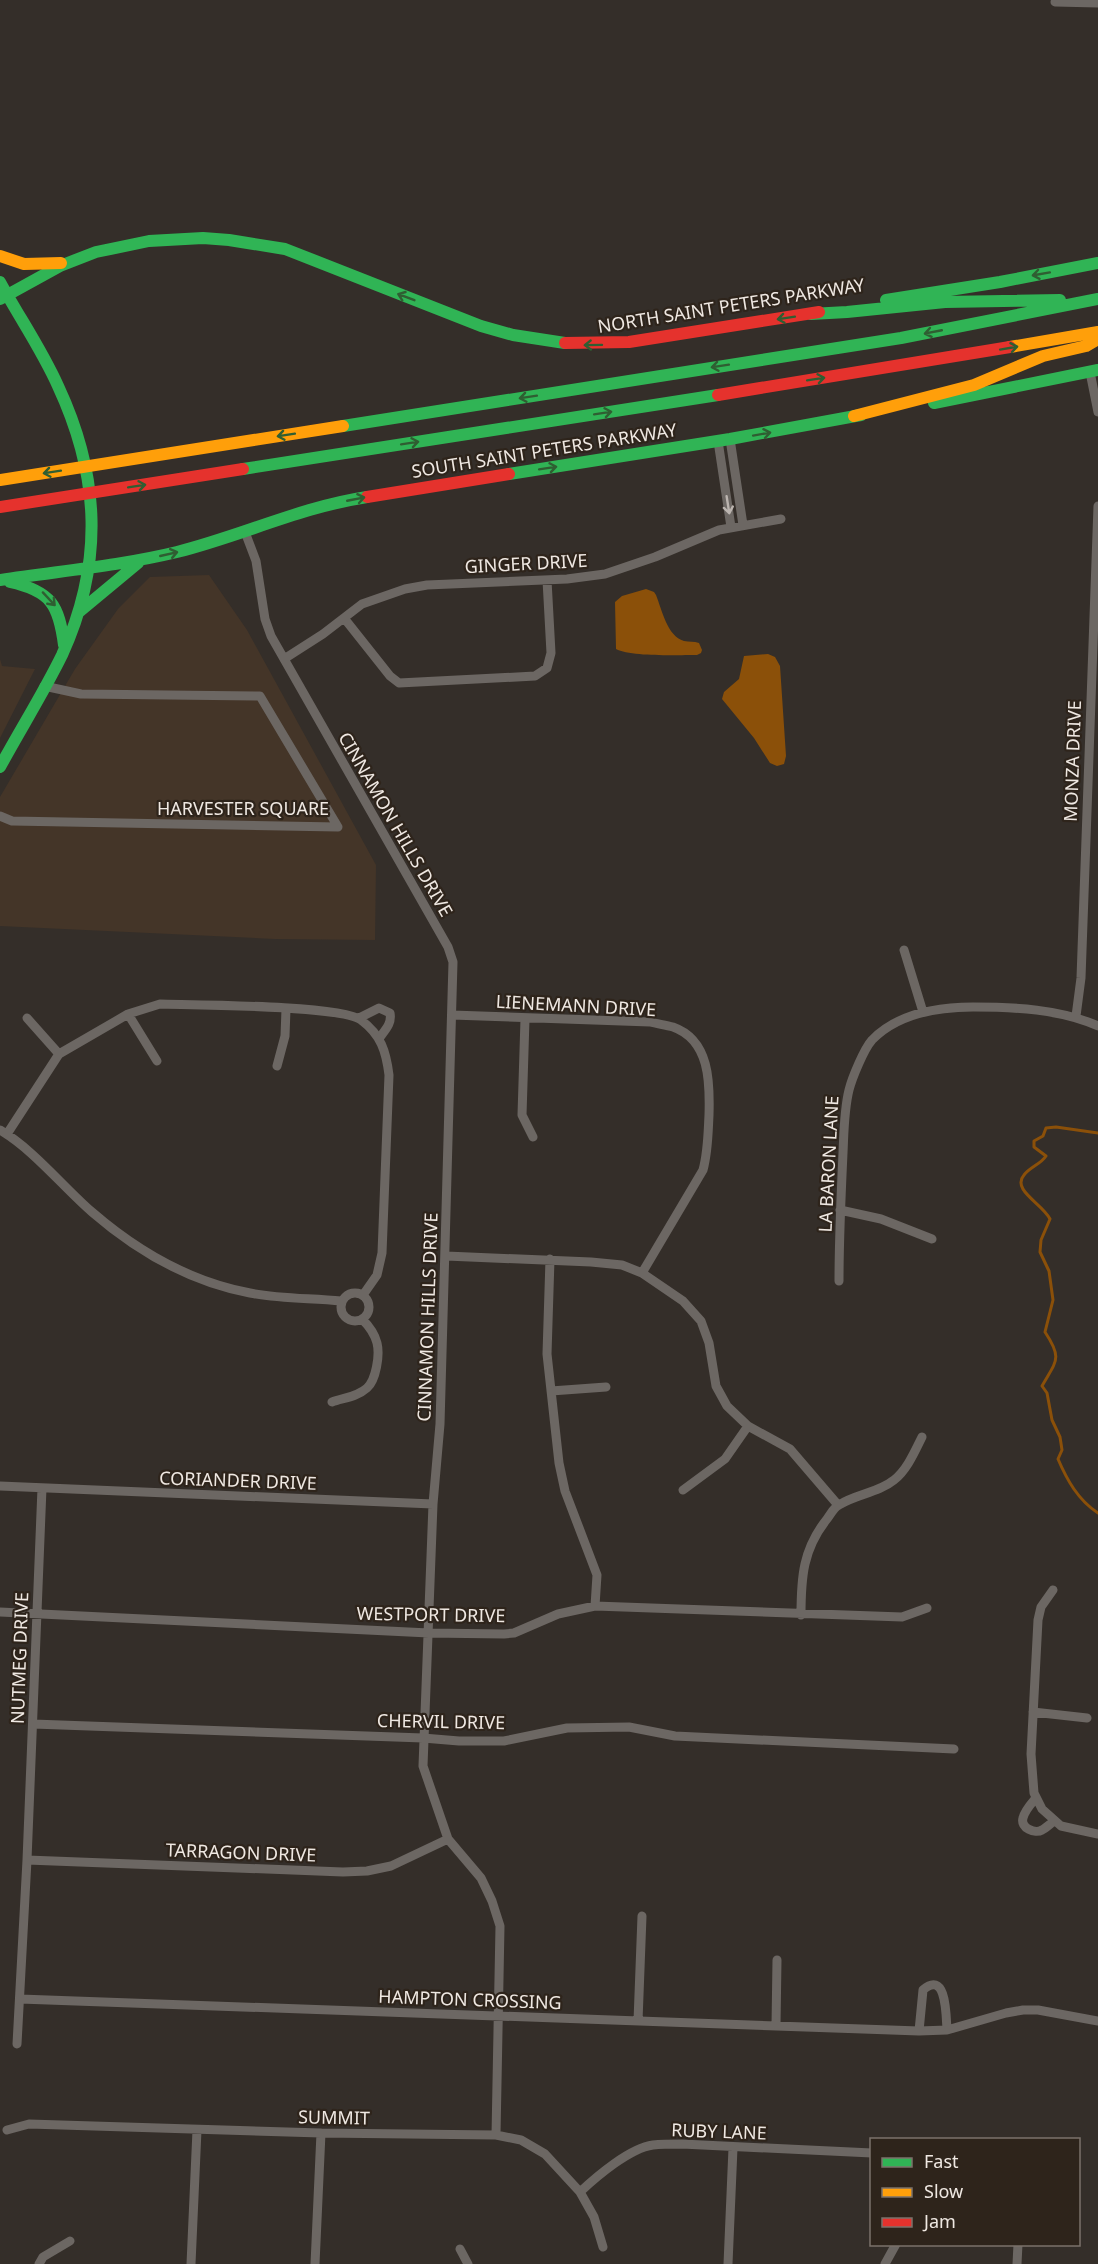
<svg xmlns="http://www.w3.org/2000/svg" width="1098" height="2264" font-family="'Noto Sans',sans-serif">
	<rect width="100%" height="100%" fill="#342e29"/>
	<!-- built -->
	<path fill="#443528" d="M209,575L247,630L376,865L375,940L275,939L0,926V797L75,669L118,609L150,577Z
		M0,659L2,666L35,669L0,738Z"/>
	<!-- water -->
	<path fill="#8b5009" d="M646,589L654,592L656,595C662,610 667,636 684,641C689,642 694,641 699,643L702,650L701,653L697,655C678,655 631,657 616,649L615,602L622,596Z
		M768,654L775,657L780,666L786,756L784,764L777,766L770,763L754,738L722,699L724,692L739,679L744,656Z"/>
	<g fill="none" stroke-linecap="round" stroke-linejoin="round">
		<!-- stream -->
		<path stroke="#8b5009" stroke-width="3" d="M1098,1133L1056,1127L1046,1128L1043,1136L1034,1141V1147L1046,1156C1041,1164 1030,1167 1024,1175C1011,1190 1043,1204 1050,1219L1041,1240L1040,1252L1049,1271L1053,1300L1045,1332C1063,1359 1056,1361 1042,1386L1047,1393L1052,1420L1060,1437L1062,1450L1058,1459C1067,1480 1078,1500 1098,1513"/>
		<!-- street -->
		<path stroke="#6c6763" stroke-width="9" d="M1055,2L1098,3
			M1090,372L1098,412
			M730,439L743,525
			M718,441L731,527
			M245,532L256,561L265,619L271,636L448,947L453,962L440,1424L433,1504L423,1766L448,1839L481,1878L492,1901L500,1926L496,2135
			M344,618L390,676L399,683L535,676L547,668L551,653L547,580
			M284,659L323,634L362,604L405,589L427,585L567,579L605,574L655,557L719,530L781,519
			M0,816L12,821L338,827L260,696L81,694L44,686
			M904,950L923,1012
			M128,1014L157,1061
			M452,1015L650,1022C658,1024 666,1025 673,1027C710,1040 710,1083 709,1115C708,1134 708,1152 703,1170L642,1273
			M1076,1016L1081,978L1098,506
			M27,1018L59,1054
			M359,1018L379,1008L390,1013C392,1023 386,1029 380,1037
			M525,1019L522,1115L533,1137
			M277,1066L285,1036L286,1009
			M0,1130C34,1150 63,1187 92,1212C137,1251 191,1282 250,1293C280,1299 311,1298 341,1301
			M7,1134L59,1054L128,1014L160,1004C193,1005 341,1005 361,1020C381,1035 386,1051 389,1075L382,1253L377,1275L363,1295
			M840,1210L881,1219L932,1239
			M446,1256L591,1262L622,1265L642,1273L683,1301L701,1321L709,1343L716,1386L727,1406L748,1426L790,1449L838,1505
			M550,1259L547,1354L559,1463L565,1491L597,1575L595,1606
			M839,1281C839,1238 841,1196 843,1153C844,1132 844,1110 849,1090C852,1078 864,1049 872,1040C898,1013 938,1007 973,1007C1014,1007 1060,1009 1098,1026
			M341 1307a14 14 0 1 1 28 0a14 14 0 1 1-28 0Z
			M551,1391L606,1387
			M332,1402C343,1398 357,1397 367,1388C376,1380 380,1355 377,1343C375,1335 368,1325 362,1319
			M0,1486L433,1504
			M683,1490L725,1459L748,1426
			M1053,1590L1041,1607L1038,1620L1031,1754L1034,1793L1042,1809L1061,1826L1098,1834
			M0,1612L429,1633L504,1634L514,1633L558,1614L595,1606L902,1617L927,1608
			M801,1615C801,1577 803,1549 827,1519C831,1514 834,1507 839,1505C856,1494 878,1493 894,1480C907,1470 915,1451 922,1437
			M1033,1712L1087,1718
			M33,1724L423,1738L459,1741H504L567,1728L629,1727L675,1736L954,1749
			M1036,1798C1031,1804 1025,1810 1023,1818C1020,1828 1035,1834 1042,1830C1046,1828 1050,1824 1054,1821
			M27,1860L343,1872L367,1871L391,1866L448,1839
			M20,1999L919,2031L947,2030L1006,2013L1023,2010H1038L1098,2021
			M638,2021L642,1916
			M776,2025L777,1960
			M919,2031L923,1990C947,1969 946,2017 947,2030
			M17,2044L27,1860L42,1488
			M7,2130L29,2124L321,2133L496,2135L521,2140L545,2154L580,2192L594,2217L603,2247
			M580,2192C597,2176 630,2148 653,2145C662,2144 673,2144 682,2144L872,2153
			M460,2249L468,2264
			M39,2264L43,2257L70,2241
			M191,2264L197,2130
			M315,2264L321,2133
			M728,2264L733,2148
			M885,2264L896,2244
			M1017,2264L1018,2244"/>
		<!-- fast -->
		<path stroke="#30b455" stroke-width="12" d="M0,282C19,317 42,350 58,386C100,476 104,563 62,655C44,692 20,730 0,767
			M0,299L60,266L96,252L149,241L203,238L229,240L285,249L481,326L513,335L565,343
			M886,300L1000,282L1098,263
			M811,314L847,312L945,302L1060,300
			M934,403L1098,370
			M343,426L901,338L1098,299
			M243,469L718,395
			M509,474L730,439L861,415
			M0,580C59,571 119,566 177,552C241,536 301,507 367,497
			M10,582C51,591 59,605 64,645
			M79,612L138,563"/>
		<!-- slow -->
		<path stroke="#ff9f0a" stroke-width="12" d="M0,256L24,264L61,263
			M1010,347L1098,332
			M854,416L974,385L1043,356L1086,346L1098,339
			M0,480L343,426"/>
		<!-- jam -->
		<path stroke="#e5322d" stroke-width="12" d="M565,343L629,342L819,312
			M718,395L1010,347
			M367,497L509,474
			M0,507L243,469"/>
	</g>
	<!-- one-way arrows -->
	<defs><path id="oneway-shaft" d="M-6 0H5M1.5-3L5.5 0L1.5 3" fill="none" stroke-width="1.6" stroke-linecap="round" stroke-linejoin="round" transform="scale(1.5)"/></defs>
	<g stroke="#2f5e32">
		<use href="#oneway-shaft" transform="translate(1041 274) rotate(170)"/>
		<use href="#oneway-shaft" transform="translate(406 297) rotate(-159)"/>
		<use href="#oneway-shaft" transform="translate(786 318) rotate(171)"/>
		<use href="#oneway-shaft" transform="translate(933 332) rotate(169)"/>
		<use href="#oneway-shaft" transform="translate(593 345) rotate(179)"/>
		<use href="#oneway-shaft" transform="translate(1009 348) rotate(-10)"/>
		<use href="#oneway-shaft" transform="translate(720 366) rotate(171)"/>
		<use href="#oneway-shaft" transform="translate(816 379) rotate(-9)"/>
		<use href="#oneway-shaft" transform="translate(528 397) rotate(171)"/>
		<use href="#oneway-shaft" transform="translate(603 413) rotate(-9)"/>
		<use href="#oneway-shaft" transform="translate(762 434) rotate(-10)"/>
		<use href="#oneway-shaft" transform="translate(286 435) rotate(171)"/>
		<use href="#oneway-shaft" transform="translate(410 443) rotate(-9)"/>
		<use href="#oneway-shaft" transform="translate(548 468) rotate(-9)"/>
		<use href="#oneway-shaft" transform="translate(52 472) rotate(171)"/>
		<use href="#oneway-shaft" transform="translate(137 486) rotate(-9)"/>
		<use href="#oneway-shaft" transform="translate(356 499) rotate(-11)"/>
		<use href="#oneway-shaft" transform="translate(169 554) rotate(-13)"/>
		<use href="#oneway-shaft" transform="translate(49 599) rotate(47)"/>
	</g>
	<use stroke="#bbb4af" href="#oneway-shaft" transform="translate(728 505) rotate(81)"/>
	<g text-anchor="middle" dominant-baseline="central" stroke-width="4.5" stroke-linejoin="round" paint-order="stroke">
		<!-- street labels -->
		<g font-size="18" fill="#efe8e2" stroke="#2e241b">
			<text transform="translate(731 305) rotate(-9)">NORTH SAINT PETERS PARKWAY</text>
			<text transform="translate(544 450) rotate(-9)">SOUTH SAINT PETERS PARKWAY</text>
			<text transform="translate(526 563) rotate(-3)">GINGER DRIVE</text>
			<text transform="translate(1072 761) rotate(-88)">MONZA DRIVE</text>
			<text x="243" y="808">HARVESTER SQUARE</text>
			<text transform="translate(396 824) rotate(60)">CINNAMON HILLS DRIVE</text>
			<text transform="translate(576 1005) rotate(3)">LIENEMANN DRIVE</text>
			<text transform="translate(828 1164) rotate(-87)">LA BARON LANE</text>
			<text transform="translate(427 1317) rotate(-88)">CINNAMON HILLS DRIVE</text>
			<text transform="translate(238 1480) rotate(2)">CORIANDER DRIVE</text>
			<text transform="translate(431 1614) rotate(1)">WESTPORT DRIVE</text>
			<text transform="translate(19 1658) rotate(-88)">NUTMEG DRIVE</text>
			<text transform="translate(441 1721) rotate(1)">CHERVIL DRIVE</text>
			<text transform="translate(241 1852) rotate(2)">TARRAGON DRIVE</text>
			<text transform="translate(470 1999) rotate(2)">HAMPTON CROSSING</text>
			<text transform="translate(334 2117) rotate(1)">SUMMIT</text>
			<text transform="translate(719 2131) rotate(2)">RUBY LANE</text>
		</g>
	</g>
	<!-- legend -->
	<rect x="870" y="2138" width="210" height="108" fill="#2e241b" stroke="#7b726b" stroke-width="1.5"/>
	<rect x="882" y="2158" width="30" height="9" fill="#30b455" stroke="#7b726b" stroke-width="1.5"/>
	<text x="924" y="2168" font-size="18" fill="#efe8e2">Fast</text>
	<rect x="882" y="2188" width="30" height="9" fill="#ff9f0a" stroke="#7b726b" stroke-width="1.5"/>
	<text x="924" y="2198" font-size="18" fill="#efe8e2">Slow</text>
	<rect x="882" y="2218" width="30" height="9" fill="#e5322d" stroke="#7b726b" stroke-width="1.5"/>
	<text x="924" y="2228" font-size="18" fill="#efe8e2">Jam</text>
</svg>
